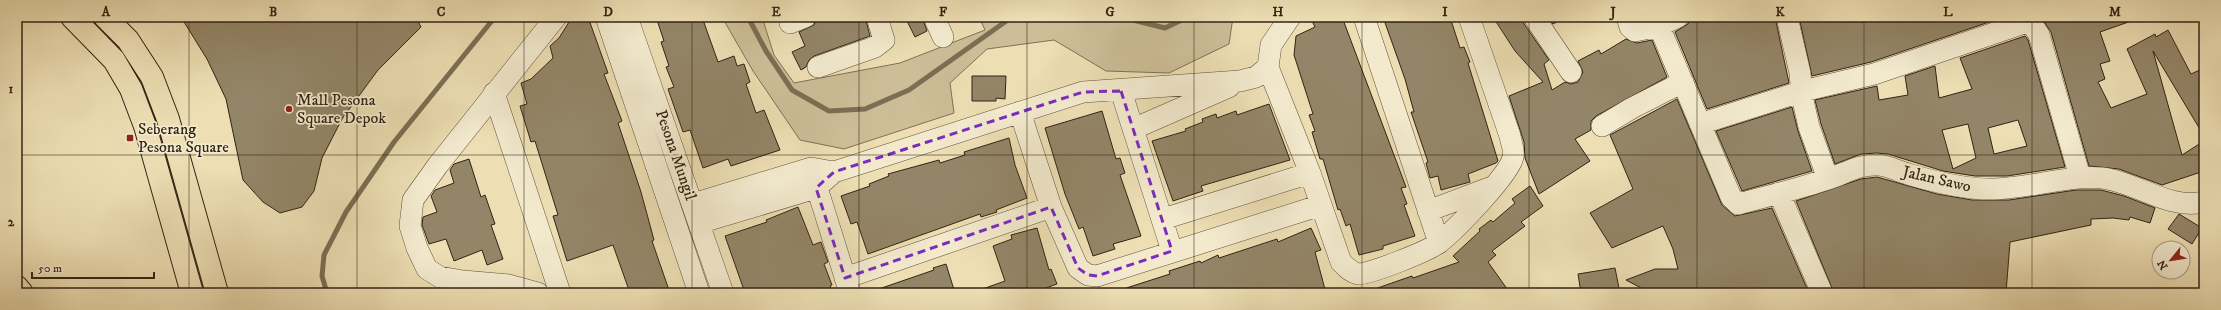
<svg xmlns="http://www.w3.org/2000/svg" width="2221" height="310" font-family="'IM FELL DW Pica',serif">
	<rect width="100%" height="100%" fill="#eddeb3"/>
	<filter id="stains"><feTurbulence type="fractalNoise" baseFrequency=".005" numOctaves="4"/><feColorMatrix values="0 0 0 0 .2 0 0 0 0 .09 0 0 0 0 .02 0 0 0 .5 -.17"/></filter>
	<radialGradient id="worn" r=".72"><stop offset=".6" stop-color="#630" stop-opacity="0"/><stop offset="1" stop-color="#630" stop-opacity=".3"/></radialGradient>
	<!-- green -->
	<path fill="#cdbe98" stroke="#807156" d="M722,17H762L774,55L794,83L900,63L985,30L979,17H1233L1229,44L1169,73L1106,71L1054,40L987,49L950,83L954,113L844,149L800,140L753,71Z"/>
	<g fill="none" stroke-linecap="round" stroke-linejoin="round">
		<!-- stream -->
		<path stroke="#7c6e53" stroke-width="5" d="M748,17L766,51L792,90L829,111L865,109L909,90L1012,17
			M1121,17L1165,28L1188,17
			M327,293L322,276L324,255L346,212L394,142L495,17"/>
	</g>
	<!-- building -->
	<path fill="#938567" stroke="#322414" fill-rule="evenodd" d="M181,17H416L421,27L378,70L342,119L322,158L314,191L302,207L280,213L263,202L243,180L226,99L207,59Z
		M581,17H588L608,73L604,74L622,121L618,123L641,192L654,240L652,241L670,293H630L613,245L567,261L553,216L558,215L535,141L531,142L520,106L527,104L521,83L531,79L553,58L550,46L559,38L569,22Z
		M656,17H702L718,62L734,56L737,66L744,64L750,82L746,84L756,113L764,110L780,150L731,166L728,159L703,168L690,130L683,132L668,89L674,87L666,67L669,66L661,42L664,41Z
		M817,17H865L870,36L814,56L809,60L806,67L801,70L792,52L805,46L799,32L814,25Z
		M905,17H922L927,31L915,37Z
		M1310,17H1342L1406,187L1401,188L1407,204L1404,205L1415,236L1383,246V249L1359,255L1350,224L1346,226L1340,209L1338,210L1323,159H1320L1312,132L1315,131L1309,115L1313,114L1294,55L1296,36L1315,27Z
		M1383,17H1450L1460,48L1464,47L1470,62L1468,63L1498,161L1496,163L1468,174L1470,182L1441,190L1438,176L1430,178L1426,163L1428,162L1411,112H1414L1405,79Z
		M1493,17H1522L1524,24L1549,60L1544,64L1552,90L1565,82L1571,84L1578,82L1583,72L1578,61L1599,50L1601,54L1626,39L1637,43L1652,40L1667,77L1596,116L1591,121V130L1575,139L1590,161L1539,194L1525,158L1524,142L1509,96L1543,82L1515,51Z
		M1548,17H1566L1553,24Z
		M1690,17H1775L1789,83L1707,109L1675,32L1688,24Z
		M1799,17H2004L1871,62L1812,76Z
		M2053,17H2136L2137,19L2100,32L2110,61L2100,64L2105,79L2098,82L2111,108L2147,94L2127,49L2155,34L2156,37L2168,30L2191,74L2204,68V136L2153,51L2182,155L2204,141V171L2162,185L2119,169L2089,166L2051,32L2043,20Z
		M2025,36L2028,40L2065,167L2007,176H1975L1943,171L1888,154L1877,153L1861,154L1835,164L1821,124L1815,100L1877,86L1879,100L1908,95L1905,76L1935,66L1939,98L1972,89L1960,58ZM2018,120L2027,146L1994,154L1988,128ZM1968,124L1976,158L1953,169L1942,130Z
		M972,76H1006L1005,99L996,98V101H972Z
		M1677,99L1722,205L1735,216L1772,208L1809,293H1680V291L1643,289L1626,280L1655,269H1678L1673,249L1663,226L1612,248L1590,213L1633,189L1610,135Z
		M1269,104L1290,160L1201,186L1203,191L1173,201L1152,141L1186,131L1185,129L1203,122L1202,119L1216,114L1217,118L1236,111L1237,115Z
		M1792,107L1798,131L1812,171L1742,191L1716,131Z
		M1102,111L1116,159L1120,158L1125,173L1120,175L1141,236L1113,244L1115,249L1093,256L1083,227L1079,229L1065,194L1045,128Z
		M1009,138L1015,165L1027,198L996,210L997,212L981,217L980,214L868,254L857,222L851,224L841,196L870,186L869,184L889,176L888,174L939,160L940,163L965,155L964,152Z
		M469,159L481,197L485,195L495,224L491,225L503,259L487,265L482,250L454,261L446,239L429,244L422,225L423,217L437,212L431,196L435,190L454,183L450,170L454,164Z
		M1877,177L1937,194L1972,200H2009L2076,190H2101L2124,196L2155,208L2150,223L2130,217L2129,220L2113,218L2091,219V225L2010,242L2006,293H1834L1796,201L1861,179Z
		M1530,186L1543,206L1521,222L1525,226L1492,251L1496,255L1488,262L1510,293H1369V291L1412,276L1413,278L1459,262L1453,256L1480,231L1479,229L1491,220L1493,222L1515,203L1512,199Z
		M798,207L813,245L821,242L828,262L824,264L832,285L830,286L832,293H745L725,236L767,222L766,220Z
		M2179,214L2202,228L2192,244L2168,229Z
		M1037,228L1049,270L1051,269L1057,284L1032,293H978L977,291L1005,281L993,246L1012,239L1011,235Z
		M1311,228L1321,250L1315,252L1326,293H1120V290L1170,274L1169,271L1200,261L1201,263L1218,255L1219,258L1277,239L1278,242Z
		M946,264L955,293H873V291L934,270L933,268Z
		M1615,268L1620,293H1581L1578,274Z"/>
	<g fill="none" stroke-linecap="round" stroke-linejoin="round">
		<defs>
			<path id="minor" d="M606,17L699,293
				M627,17L723,293
				M934,17L943,37
				M1364,17L1439,243
				M1534,17L1571,72
				M1627,17L1630,27L1635,31L1659,26L1678,17
				M1787,17L1800,73L1802,96L1809,127L1828,179
				M790,23L805,17
				M1659,26L1731,197L1738,204C1768,196 1798,189 1828,179C1844,174 1859,164 1877,165C1888,165 1897,171 1908,174C1935,182 1967,190 1995,189C2031,188 2066,175 2102,178C2137,182 2168,210 2204,202
				M818,67L875,47L884,40L877,17
				M1268,67L1310,173L1341,262C1346,267 1350,272 1358,274C1368,275 1431,250 1440,242C1455,230 1510,174 1513,157C1515,151 1511,143 1510,136L1469,17
				M1121,91L1172,251
				M494,93L560,293
				M1020,112L1051,207L1078,268L1088,275L1097,276L1321,205
				M1700,124L1803,91L1874,74L2024,23C2032,24 2035,28 2039,35L2080,177
				M1602,126L1632,108L1683,82
				M1133,129L1229,87
				M813,175L850,293
				M1779,193L1822,293
				M693,204L811,168L834,172
				M1428,211L1489,188
				M1163,219L1310,173
				M699,223L816,188L834,172L1083,92L1240,81L1256,77L1268,67L1271,45L1290,17
				M845,278L1051,207
				M538,293L509,285L463,281L440,277L427,269L417,248L410,226L413,200L438,165L556,17"/>
			<path id="highway" d="M72,17L114,60L131,89L145,126L192,293
				M105,17L128,40L152,77L168,119L217,293
				M17,287L22,293"/>
		</defs>
		<!-- minor casing -->
		<use href="#minor" stroke="#61523c" stroke-width="22"/>
		<!-- highway casing -->
		<use href="#highway" stroke="#322414" stroke-width="24"/>
		<!-- minor -->
		<use href="#minor" stroke="#f3eace" stroke-width="21"/>
		<!-- highway -->
		<use href="#highway" stroke="#eddeb3" stroke-width="22"/>
	</g>
	<!-- marked area -->
	<path fill="none" stroke="#7b2cbf" stroke-width="3" stroke-dasharray="8 5" stroke-linejoin="round" d="M1121,91L1172,251L1097,276L1088,275L1078,268L1051,207L845,278L816,188L834,172L1083,92Z"/>
	<!-- grid -->
	<path fill="none" stroke="#322414" stroke-width="1" stroke-opacity="0.55" d="M189,17V293M357,17V293M524,17V293M692,17V293M859,17V293M1027,17V293M1194,17V293M1362,17V293M1529,17V293M1697,17V293M1864,17V293M2032,17V293M17,155H2204"/>
	<!-- markers -->
	<g fill="#8f2418" stroke="#f3eace" stroke-width="1.5">
		<circle cx="289" cy="109" r="4"/>
		<rect x="126" y="134" width="8" height="8" rx="2"/>
	</g>
	<g text-anchor="middle" dominant-baseline="central" stroke-width="3.5" stroke-linejoin="round" paint-order="stroke">
		<!-- poi labels -->
		<g font-size="16" fill="#322414" stroke="#f3eace" text-anchor="start">
			<text x="297" y="100">Mall Pesona<tspan x="297" dy="18">Square Depok</tspan></text>
			<text x="138" y="129">Seberang<tspan x="138" dy="18">Pesona Square</tspan></text>
		</g>
		<!-- street labels -->
		<g font-size="16" fill="#322414" stroke="#f3eace">
			<text transform="translate(676 155) rotate(71)">Pesona Mungil</text>
			<text transform="translate(1937 179) rotate(13)">Jalan Sawo</text>
		</g>
	</g>
	<!-- margin -->
	<rect width="2221" height="310" fill="none" stroke="#eddeb3" stroke-width="44"/>
	<!-- north arrow -->
	<g transform="translate(2171 260) rotate(240)"><circle r="19" fill="#f3eace" stroke="#a69b84"/>
	<path d="M0-3L7 15L0 10L-7 15Z" fill="#8f2418"/>
	<text y="-6" font-size="11" font-weight="bold" text-anchor="middle" fill="#322414">N</text>
	</g>
	<!-- scale -->
	<path d="M32 272v6h122v-6" fill="none" stroke="#322414" stroke-width="2"/>
	<text x="38" y="272" font-size="12" fill="#322414" stroke="#f3eace" stroke-width="3" paint-order="stroke">50 m</text>
	<rect x="22" y="22" width="2177" height="266" fill="none" stroke="#322414" stroke-width="1.5"/>
	<g font-size="13" text-anchor="middle" font-weight="bold" fill="#322414">
		<text x="106" y="16">A</text>
		<text x="273" y="16">B</text>
		<text x="441" y="16">C</text>
		<text x="608" y="16">D</text>
		<text x="776" y="16">E</text>
		<text x="943" y="16">F</text>
		<text x="1110" y="16">G</text>
		<text x="1278" y="16">H</text>
		<text x="1445" y="16">I</text>
		<text x="1613" y="16">J</text>
		<text x="1780" y="16">K</text>
		<text x="1948" y="16">L</text>
		<text x="2115" y="16">M</text>
		<text x="11" y="93">1</text>
		<text x="11" y="226">2</text>
	</g>
	<rect width="100%" height="100%" filter="url(#stains)"/>
	<rect width="100%" height="100%" fill="url(#worn)"/>
</svg>
